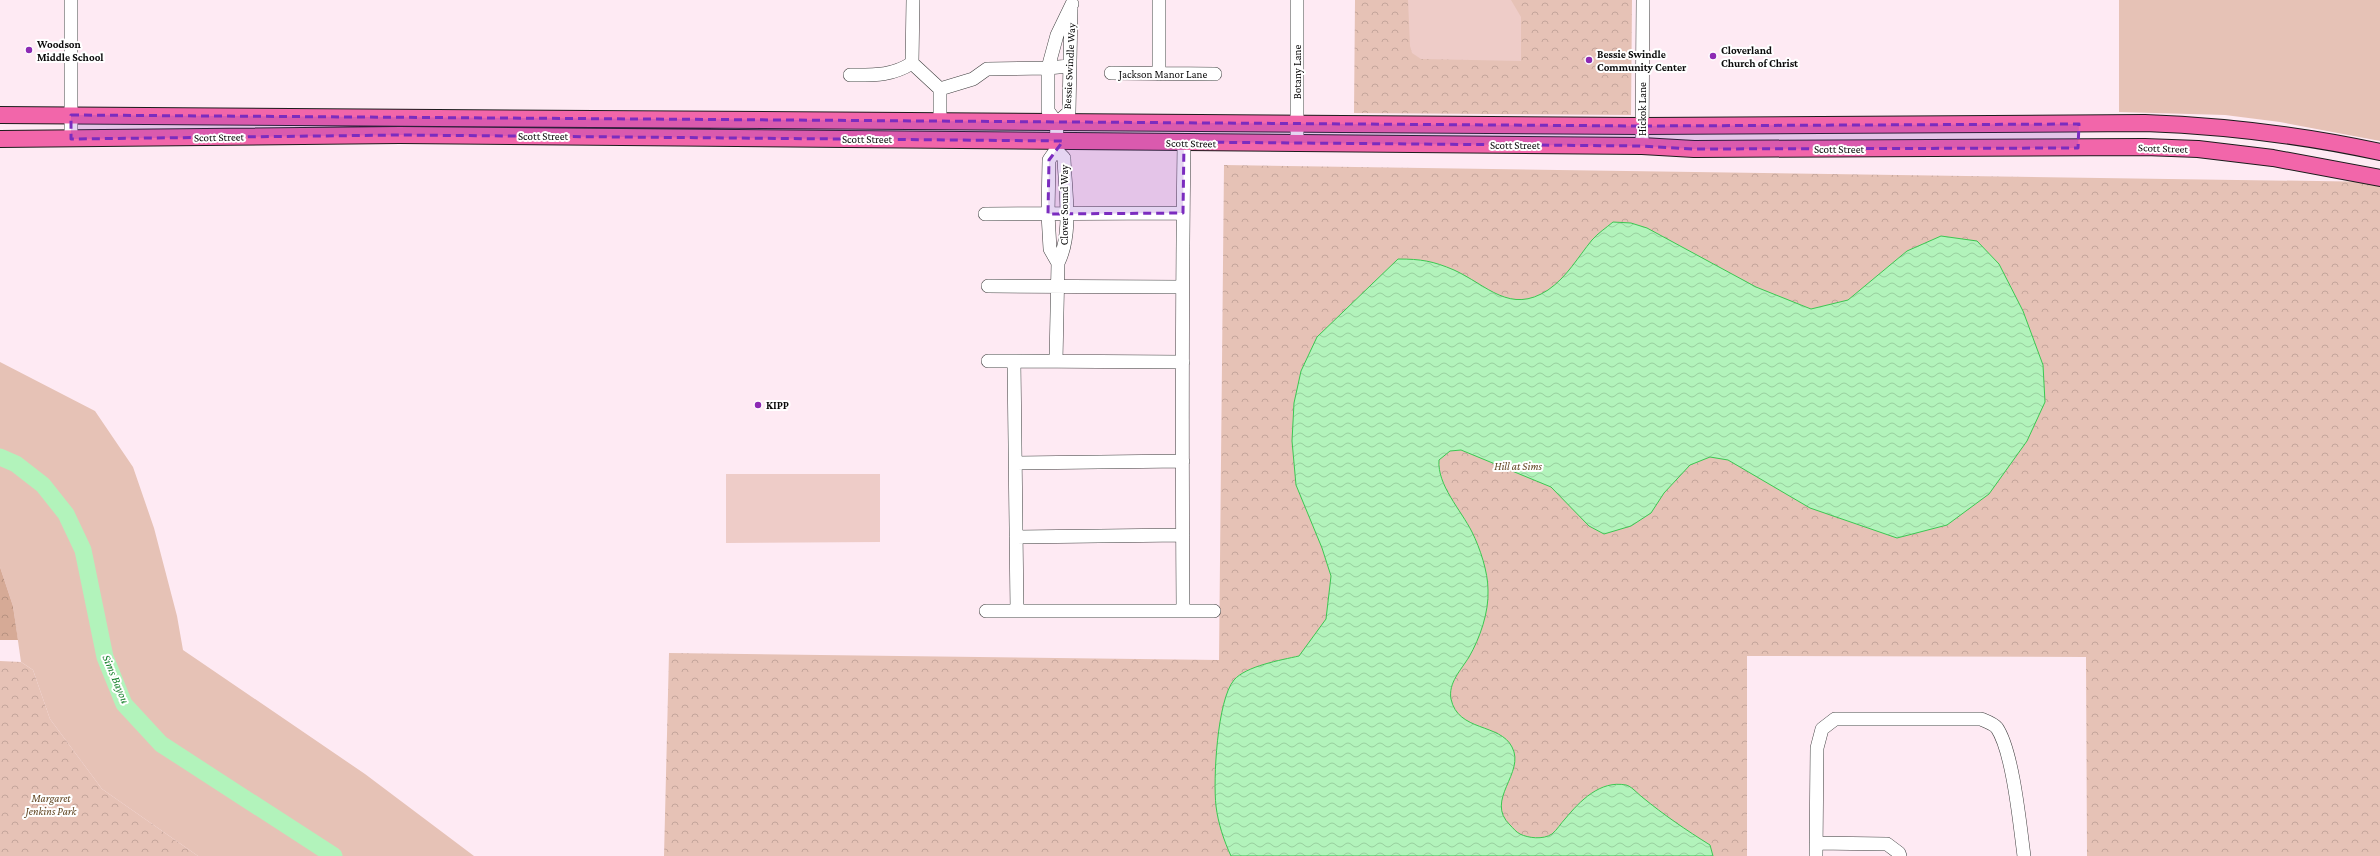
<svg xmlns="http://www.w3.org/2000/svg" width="2380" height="856" font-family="'Crimson Pro',serif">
	<defs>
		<pattern id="forest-crowns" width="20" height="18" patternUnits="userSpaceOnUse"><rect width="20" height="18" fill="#d6aa96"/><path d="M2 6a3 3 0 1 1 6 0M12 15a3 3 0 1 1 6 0" fill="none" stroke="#b69180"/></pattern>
		<pattern id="park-crowns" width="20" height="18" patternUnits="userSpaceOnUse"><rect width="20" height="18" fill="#e6c2b6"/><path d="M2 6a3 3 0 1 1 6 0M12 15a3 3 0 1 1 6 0" fill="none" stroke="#c4a59b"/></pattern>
		<pattern id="water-waves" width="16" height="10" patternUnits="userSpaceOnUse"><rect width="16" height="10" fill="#b2f3bb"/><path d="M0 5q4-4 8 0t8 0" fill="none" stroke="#98cf9f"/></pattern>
	</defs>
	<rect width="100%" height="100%" fill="#feeaf3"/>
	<!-- grass -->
	<path fill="#e6c2b6" d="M2119,0H2380V141L2280,122L2225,115L2119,112Z
		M0,362L95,411L133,467L154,528L177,616L183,650L365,774L474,856H198L102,789L50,719L33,670L21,662L13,606L0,567Z"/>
	<!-- forest -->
	<path fill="url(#forest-crowns)" d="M0,567L13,606L18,640H0Z"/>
	<!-- park -->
	<path fill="url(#park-crowns)" d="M1355,0H1632L1631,115L1354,113Z
		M1224,165L2380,182V856H2087L2086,657L1747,656V856H664L669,653L1219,660Z
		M0,661L21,662L33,670L50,719L102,789L198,856H0Z"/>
	<!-- pitch -->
	<path fill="#eeccc8" d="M1408,0H1511L1521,17V61L1421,59L1412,53L1410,46Z
		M726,474H880V542L726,543Z"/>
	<!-- water -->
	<path fill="url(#water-waves)" stroke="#3cc752" d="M1613,222L1631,223L1647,228L1756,287L1811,309L1848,300L1907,251L1941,236L1977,241L1999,264L2023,311L2043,365L2045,402L2027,441L1989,494L1947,525L1897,538L1810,508L1728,460L1710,457L1690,465L1664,493L1651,513L1631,526L1604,534L1589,526L1551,487L1461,450L1450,451L1439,460C1437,485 1461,510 1472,532C1480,548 1488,572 1488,590C1489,612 1480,638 1469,657C1461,670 1448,683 1451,699C1458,732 1500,723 1512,747C1526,773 1484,800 1510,825C1513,828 1516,832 1520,834C1528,838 1543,840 1552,834C1557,830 1561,823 1565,819C1580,801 1600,780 1626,785C1631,786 1637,793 1642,797C1664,815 1686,830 1710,845L1713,856H1231C1224,841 1218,823 1216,806C1213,780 1217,700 1234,680C1246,666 1281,660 1299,656L1326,619L1331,576L1322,548L1296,485L1292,441L1294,403L1301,371L1317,337L1398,259C1421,259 1433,261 1454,270C1487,285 1510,315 1548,290C1567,277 1578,257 1592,240C1598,233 1606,228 1613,222Z"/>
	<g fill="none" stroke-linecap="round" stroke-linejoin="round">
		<!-- river -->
		<path stroke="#b2f3bb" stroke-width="17" d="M0,457L16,464L43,485L66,514L83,550L105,657L124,704L161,744L334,856"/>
		<defs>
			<path id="minor" d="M71,0V139
				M913,0L912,63L940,89V121
				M1159,0V74
				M1111,73L1215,74
				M850,75C874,75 892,76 912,63
				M940,89L973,79L987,69L1048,68L1069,66
				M1057,123L1069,112L1071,10
				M1297,144V0
				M1642,146L1643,0
				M1056,150L1064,158C1065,191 1073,233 1058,263L1050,249L1048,214L1049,160L1056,150L1057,123L1048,111V68L1057,35L1072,4
				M985,214L1183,213
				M988,286L1182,287
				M988,361H1014
				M1056,361L1058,263
				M1183,362L1014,361L1017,611H1183C1182,455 1182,299 1184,142
				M1016,463L1183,461
				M1016,537L1183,535
				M986,611H1017
				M1183,611H1214
				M1816,843L1887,844L1899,853L1900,856
				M1816,856L1817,748L1822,729L1835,719H1981C1986,721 1994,724 1997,728C2013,752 2020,826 2024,856"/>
			<path id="major" d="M0,115L1642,126L2145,123C2224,126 2302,135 2380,152
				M0,139L400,135L1642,146L1694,149L2145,147L2198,149L2273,158L2380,178"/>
		</defs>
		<!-- minor casing -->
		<use href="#minor" stroke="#3e3e3e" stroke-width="14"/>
		<!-- major casing -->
		<use href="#major" stroke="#1c1c1c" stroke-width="18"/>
		<!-- minor -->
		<use href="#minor" stroke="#fff" stroke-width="13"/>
		<!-- major -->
		<use href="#major" stroke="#f266aa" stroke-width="16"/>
	</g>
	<!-- marked area -->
	<path fill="#7b2cbf" fill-opacity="0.2" stroke="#7b2cbf" stroke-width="3" stroke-dasharray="8 5" stroke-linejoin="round" d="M71,115L1642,126L2079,124L2078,148L1694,149L1642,146L1184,142L1183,213L1048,214L1049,160L1063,141L400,135L71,139Z"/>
	<!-- markers -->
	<g fill="#8d2ab4" stroke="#fff" stroke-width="1.5">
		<circle cx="29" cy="50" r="4"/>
		<circle cx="1713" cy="56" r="4"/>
		<circle cx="1589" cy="60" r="4"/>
		<circle cx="758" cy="405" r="4"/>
	</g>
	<g text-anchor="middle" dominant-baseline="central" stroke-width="4" stroke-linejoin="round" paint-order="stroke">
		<!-- poi labels -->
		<g font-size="11" font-weight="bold" fill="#0b0b0b" stroke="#fff" text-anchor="start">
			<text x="37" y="44">Woodson<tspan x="37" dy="13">Middle School</tspan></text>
			<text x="1721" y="50">Cloverland<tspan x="1721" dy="13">Church of Christ</tspan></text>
			<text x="1597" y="54">Bessie Swindle<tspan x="1597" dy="13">Community Center</tspan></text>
			<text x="766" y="405">KIPP</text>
		</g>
		<!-- street labels -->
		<g font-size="11" fill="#0b0b0b" stroke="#fff">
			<text transform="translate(1069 66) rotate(-87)">Bessie Swindle Way</text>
			<text transform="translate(1297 72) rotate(-90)">Botany Lane</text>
			<text x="1163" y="74">Jackson Manor Lane</text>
			<text transform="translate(1642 109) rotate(-90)">Hickok Lane</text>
			<text x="543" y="136">Scott Street</text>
			<text transform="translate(219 137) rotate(-1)">Scott Street</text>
			<text x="867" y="139">Scott Street</text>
			<text transform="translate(1191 143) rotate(1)">Scott Street</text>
			<text x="1515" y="145">Scott Street</text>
			<text transform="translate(2163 148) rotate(2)">Scott Street</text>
			<text x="1839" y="149">Scott Street</text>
			<text transform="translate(1064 205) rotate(-90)">Clover Sound Way</text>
		</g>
		<!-- park labels -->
		<g font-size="11" font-style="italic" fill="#5f431f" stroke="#fff">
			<text x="1518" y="466">Hill at Sims</text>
			<text x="51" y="798">Margaret<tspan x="51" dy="13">Jenkins Park</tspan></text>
		</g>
		<!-- water labels -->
		<g font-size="12" font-style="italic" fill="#1a832f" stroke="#fff">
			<text transform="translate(116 679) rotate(67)">Sims Bayou</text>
		</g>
	</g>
</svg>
